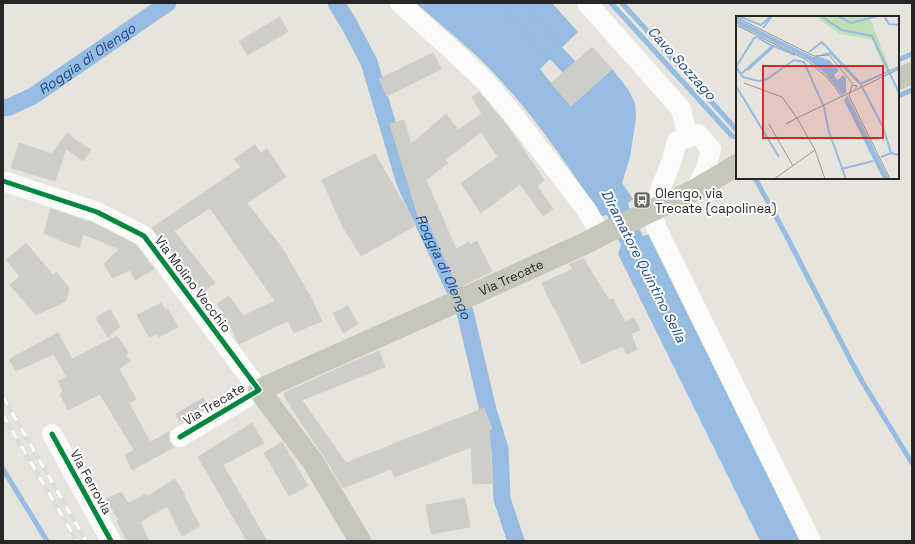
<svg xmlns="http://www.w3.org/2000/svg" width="915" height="544" font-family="'Space Grotesk',sans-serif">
	<rect width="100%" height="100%" fill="#e6e4dc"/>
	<!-- water -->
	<path fill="#96bce1" d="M416,3H552L578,32L540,69L551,83L571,106L612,69L628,89L635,103L636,118L630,157L622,183L633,199L628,203L631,213L610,223L607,215L601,216C565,161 528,106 480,59C460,40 437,22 416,3Z
		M637,225L643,236L649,234L802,541H760L618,254L621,245L616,235Z"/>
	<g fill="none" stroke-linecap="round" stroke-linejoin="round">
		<!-- stream -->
		<path stroke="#96bce1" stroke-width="5" d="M611,3L732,136L737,137
			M622,3L736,129
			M898,60L912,54
			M898,96L912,90
			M755,178L786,235L851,361L863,383L912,463
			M3,469L47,541"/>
		<!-- canal -->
		<g stroke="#96bce1" stroke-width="17">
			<path id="s1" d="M336,3L349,24L369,62L405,183L465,312L488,410L500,449L502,499L516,541"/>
			<path d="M509,3L584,83"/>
			<path id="s2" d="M3,108L9,107L33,96L168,3"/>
		</g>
	</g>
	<!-- building -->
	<path fill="#cecdc8" stroke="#d0cfc8" d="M280,17L288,32L247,55L239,41Z
		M592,47L612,69L571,106L551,83Z
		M433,53L441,69L387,96L379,79Z
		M479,92L509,128L544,180L537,186L553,209L543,216L520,184L481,213L461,183L498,157L481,132L445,160L448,163L426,180L456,249L469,242L470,245L477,241L492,271L458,288L427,219L420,223L390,124L404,120L411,144L446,114L458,130L482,114L472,97Z
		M67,133L71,135L70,136L91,150L83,161L66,149L55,181L11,168L19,143L52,154Z
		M255,145L261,153L267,149L286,177L247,203L282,248L310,296L322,321L294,333L288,321L239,344L232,330L221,315L224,313L217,304L229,296L243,316L275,301L210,208L174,231L215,283L202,293L152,228L241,167L234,159Z
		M375,154L416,225L361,256L342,225L322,180Z
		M51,209L93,223L136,245L154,269L135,280L130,270L112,278L104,264L119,249L83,234L79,248L44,233Z
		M26,243L53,275L56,272L69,288L66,301L36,315L10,285L20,276L6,260Z
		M583,258L609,300L613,299L625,322L634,318L640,330L631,334L637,349L627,354L622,346L582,364L554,307H553L542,283L573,269L570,264Z
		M161,303L165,310L168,309L178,327L159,337L157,334L149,337L137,315Z
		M348,306L358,324L343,333L333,313Z
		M110,309L120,327L108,337L96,318Z
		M58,333L72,359L117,336L128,352L126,355L130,361L119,369L136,399L129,403L150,442L169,432V438L170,443L174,447L132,470L125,455L134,450L100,394L68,410L60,394L63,392L58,381L67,377L54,354L16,371L9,359Z
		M379,351L385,367L302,400L346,463L484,408L492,429L489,430L493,483L473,484L471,447L395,477L391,469L343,488L324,456L314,442L288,402L285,397L284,393L348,364Z
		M203,398L209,407L181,423L176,414Z
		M252,423L264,443L223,465L267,541H247L198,457Z
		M282,442L308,486L289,496L264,453Z
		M175,479L185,495L184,496L200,526L182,536L167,506L140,522L149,541H127L117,521L119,520L106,499L121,492L128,503L146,494L148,496Z
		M465,498L470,527L431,534L426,505Z"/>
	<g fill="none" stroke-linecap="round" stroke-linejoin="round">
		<!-- minor -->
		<path stroke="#fbfbfa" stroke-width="20" d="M400,3L443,42L484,80L511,112L586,209L601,235
			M587,3L681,109L688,138
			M3,181L97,212L144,236L259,390L180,437
			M695,190L706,169L711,149L698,134L677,141L671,162L652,211L656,227L811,541
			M52,434L111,541"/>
		<!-- major -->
		<g stroke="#c6c6ba" stroke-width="22">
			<path d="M898,79L912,73"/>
			<path id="s3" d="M360,541L313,462L259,390L476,293L588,242L601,235L695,190L737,165"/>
		</g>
		<defs>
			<path id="rail" d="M3,397L86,541
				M3,415L77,541"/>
		</defs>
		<!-- rail casing -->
		<use href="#rail" stroke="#dddcdd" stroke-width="4.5"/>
		<!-- rail -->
		<use href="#rail" stroke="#fff" stroke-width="3" stroke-dasharray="9" stroke-linecap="butt"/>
		<defs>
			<path id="cycleway" d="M3,181L97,212L144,236L259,390L180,437
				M52,434L111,541"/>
		</defs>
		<!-- cycleway casing -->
		<use href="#cycleway" stroke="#fff" stroke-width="8"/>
		<!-- cycleway -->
		<use href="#cycleway" stroke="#00873e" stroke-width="5"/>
	</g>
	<!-- icons -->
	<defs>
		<symbol id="bus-square" viewBox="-11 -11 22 22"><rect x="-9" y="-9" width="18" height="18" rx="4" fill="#6a6966" stroke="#fff"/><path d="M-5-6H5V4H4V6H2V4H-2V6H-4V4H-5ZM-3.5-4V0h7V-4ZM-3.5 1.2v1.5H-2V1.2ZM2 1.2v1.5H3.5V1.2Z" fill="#fff"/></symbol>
	</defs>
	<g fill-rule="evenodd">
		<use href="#bus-square" x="632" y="190" width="20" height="20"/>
	</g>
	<g text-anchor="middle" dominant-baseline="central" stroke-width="4" stroke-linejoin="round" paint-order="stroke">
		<!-- poi labels -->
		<g font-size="13" fill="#272727" stroke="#fff" text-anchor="start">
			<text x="655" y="193">Olengo, via<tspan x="655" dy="15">Trecate (capolinea)</tspan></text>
		</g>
		<!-- street labels -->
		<g font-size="13" fill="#272727" stroke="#fff">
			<text stroke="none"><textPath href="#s3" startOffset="458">Via Trecate</textPath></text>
			<text transform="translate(193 284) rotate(53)">Via Molino Vecchio</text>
			<text transform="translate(214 404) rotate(-31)">Via Trecate</text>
			<text transform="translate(91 482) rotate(61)">Via Ferrovia</text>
		</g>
		<!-- water labels -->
		<g font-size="14" font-style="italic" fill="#18478a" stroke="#fff">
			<text stroke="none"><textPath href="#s2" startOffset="98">Roggia di Olengo</textPath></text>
			<text transform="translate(682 63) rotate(48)">Cavo Sozzago</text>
			<text transform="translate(644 266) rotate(63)">Diramatore Quintino Sella</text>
			<text stroke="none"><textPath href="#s1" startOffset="286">Roggia di Olengo</textPath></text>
		</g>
	</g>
	<!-- overview -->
	<g transform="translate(736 16)">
		<rect width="163" height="163" fill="#e6e4dc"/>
		<path d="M79,0H136L134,2L154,54L149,55L136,23L104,18Z" fill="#c0dfb7"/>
		<path d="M0,2L77,41L84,39L83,41L93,44L103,54L98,59L99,61L102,64L107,59L110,62V77L106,79L90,58L71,43L4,10L0,7ZM111,80L112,81L153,163H147L108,84Z" fill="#96bce1"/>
		<path fill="none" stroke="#96bce1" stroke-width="2" d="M2,0L25,9L35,0M85,0L106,14L136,20L163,77M102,0L115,7L142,0M148,0L153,8L163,9M27,12L36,0M21,21L36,30L5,58L0,51L18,22L21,21M73,36L86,26L124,67M86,39L95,37L124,68L163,51M0,52L7,61L23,65L31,63L58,44L68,46L88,91L93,116L110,163M12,54L38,30L59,39M125,69L147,111L155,137M0,70L43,141M145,141L155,137L163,139M105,153L137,145"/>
		<path fill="none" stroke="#9a9894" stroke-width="1" d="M0,1L78,40L93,39L117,68M0,9L69,43L91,61L106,81M8,67L46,81L61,102L50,108M119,73L121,70L116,69L113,80L154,163M33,108L57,150M79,134L89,163M38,163L79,134L61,102L163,53"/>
		<path fill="#d62828" fill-opacity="0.15" stroke="#d62828" stroke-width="2" d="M27,50H147V122H27Z"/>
		<rect width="163" height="163" fill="none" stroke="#272727" stroke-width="2"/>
	</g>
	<!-- border -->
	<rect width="915" height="544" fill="none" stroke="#272727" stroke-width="8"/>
</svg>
